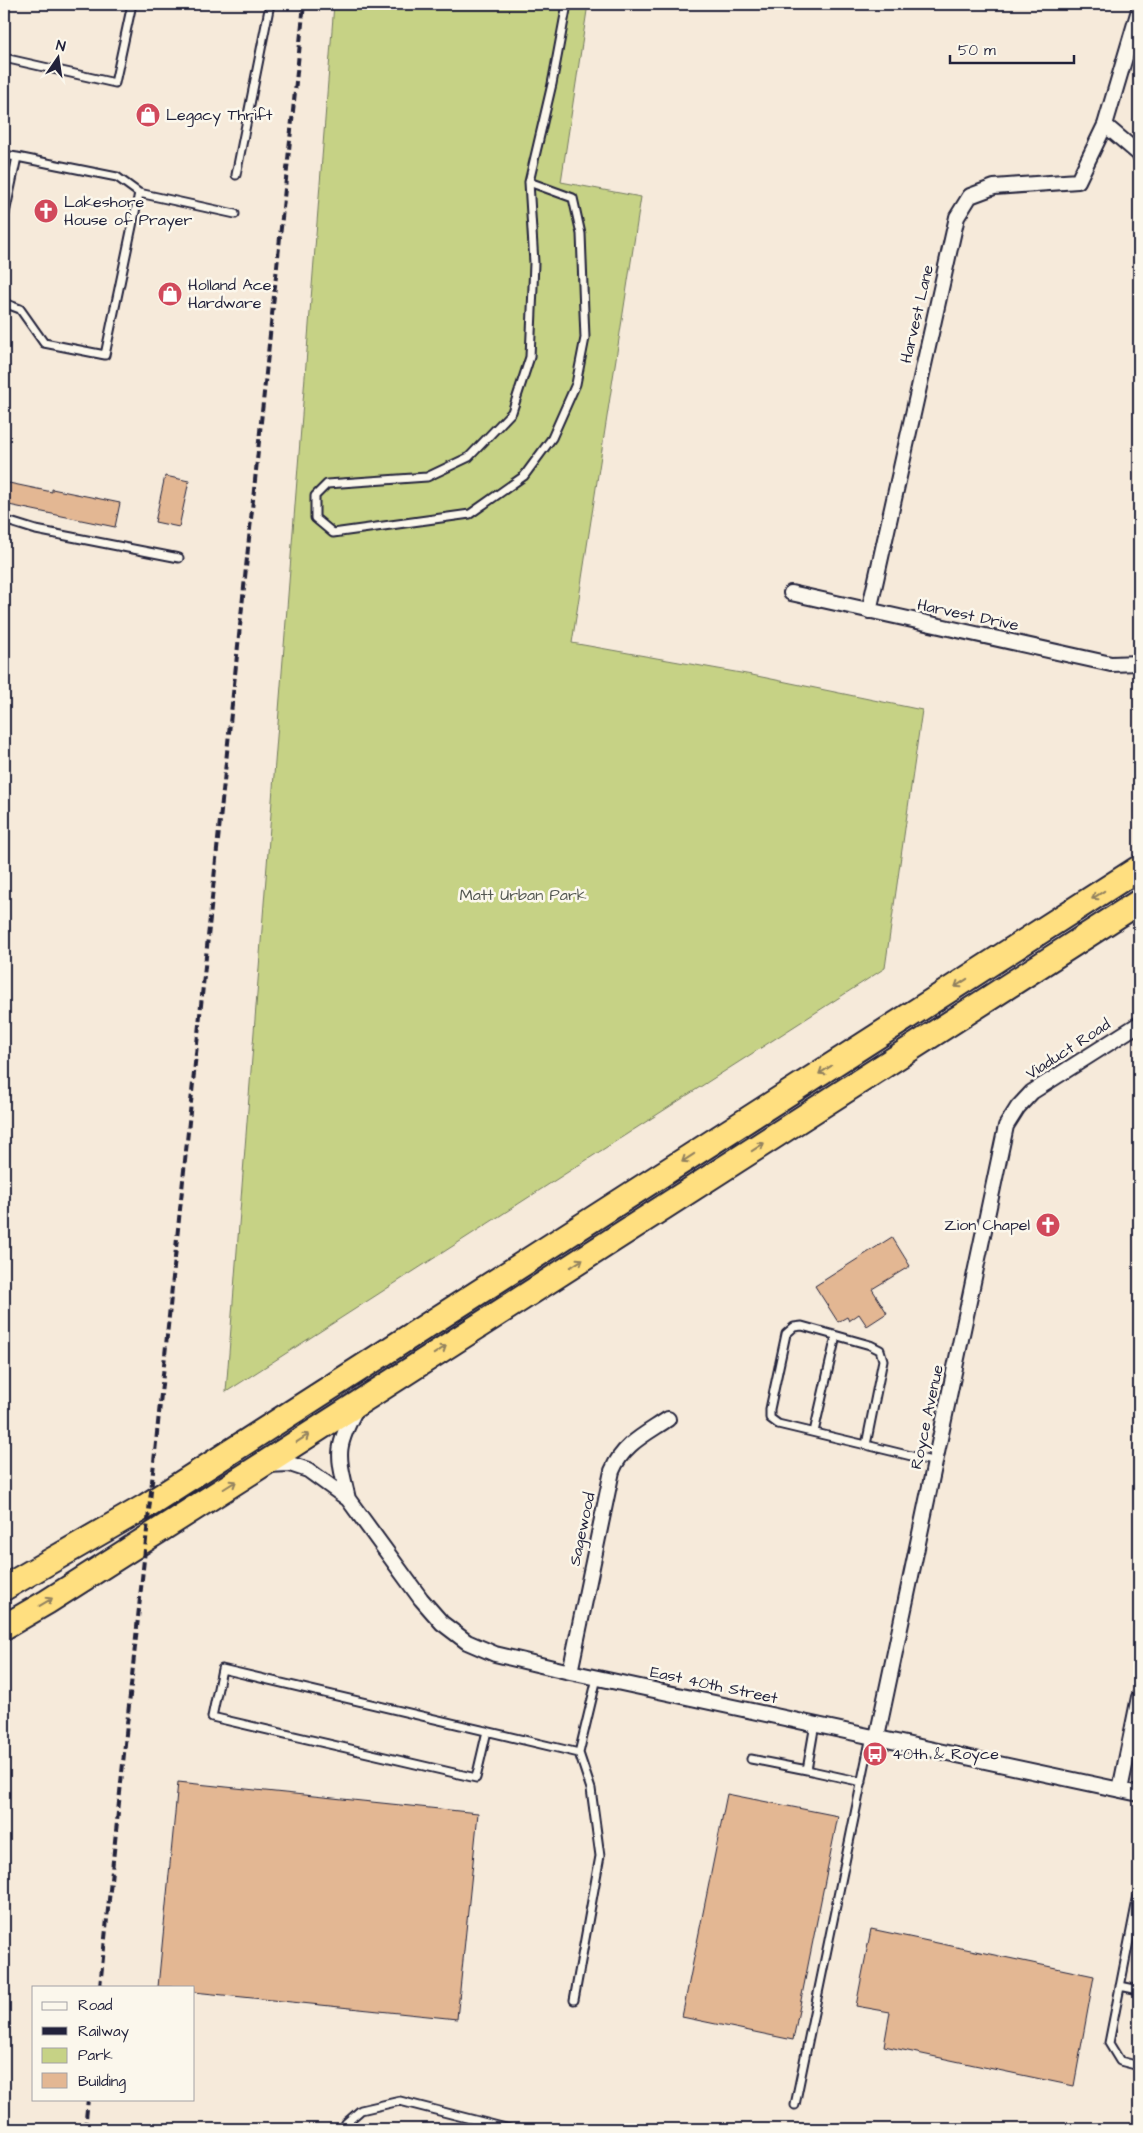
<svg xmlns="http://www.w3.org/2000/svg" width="1143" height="2133" font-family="'Architects Daughter',sans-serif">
	<rect width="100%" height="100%" fill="#f6eada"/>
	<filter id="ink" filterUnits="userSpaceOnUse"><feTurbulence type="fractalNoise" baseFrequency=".02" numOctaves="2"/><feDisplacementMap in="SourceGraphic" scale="10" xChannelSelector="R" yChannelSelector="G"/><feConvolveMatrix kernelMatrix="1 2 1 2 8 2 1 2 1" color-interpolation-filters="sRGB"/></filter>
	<g filter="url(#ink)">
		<!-- green -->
		<path fill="#c6d285" stroke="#747a60" d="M334,4H588L561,182L641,197L572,643L752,675L922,710L885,968L226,1392Z"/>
		<!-- building -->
		<path fill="#e3b793" stroke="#22223b" d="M165,476L189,481L179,527L155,522Z
			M4,482L52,492V489L120,503L115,527L4,504Z
			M892,1237L910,1266L872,1289L887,1313L867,1326L859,1314L849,1321L847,1317L838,1322L815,1286Z
			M178,1782L478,1813L457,2019L194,1992V1987H158Z
			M727,1794L838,1816L793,2040L682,2017Z
			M871,1929L1094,1976L1074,2086L884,2046L890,2012L856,2006Z"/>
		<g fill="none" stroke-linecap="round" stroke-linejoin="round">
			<defs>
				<path id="service" d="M1130,41L1139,47
					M4,58L115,83L132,4
					M4,155L17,157
					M236,175L270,4
					M529,182L573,198L581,234L585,338L576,384L552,438L524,476L470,514L333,533L315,518V496L327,484L427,477L469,457L512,412L530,357L534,263L529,182L552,84L567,4
					M4,218L17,157L117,177L139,193
					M4,303L20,309L44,343L105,355L139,193L235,214
					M4,520L36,530L179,558
					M802,1326L870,1345L880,1350L883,1360L866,1445L778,1424L770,1418V1409L786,1334L794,1327Z
					M814,1432L836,1336
					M866,1445L936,1462
					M487,1731L476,1778L212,1717L222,1669L579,1753L597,1678
					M751,1759L807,1770L815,1724
					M807,1770L862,1782
					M1138,1895L1109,2043L1120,2061L1139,2066
					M1120,1986L1139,1990
					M574,2000L600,1856L591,1789L579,1753
					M795,2105L871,1736
					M342,2129L346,2123L361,2110L400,2101L510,2129"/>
				<path id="minor" d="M1139,10L1105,125L1139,154
					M791,593L1111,664L1139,663
					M869,611L957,217L970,196L994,187L1078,181L1105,125
					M266,1465L290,1464L308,1470L348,1499L421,1599L442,1623L467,1642L495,1654L570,1672L1139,1794
					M348,1499C338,1454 334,1450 357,1407
					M570,1672L612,1471C623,1444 646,1434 668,1419
					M877,1737L1006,1126L1018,1107L1032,1092L1139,1024
					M1120,1790L1139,1697"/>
				<path id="trunk" d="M4,1588L146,1506L1139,868
					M4,1627L47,1602L262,1465L1139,902"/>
			</defs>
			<!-- service casing -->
			<use href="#service" stroke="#22223b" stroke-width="11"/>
			<!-- minor casing -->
			<use href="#minor" stroke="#22223b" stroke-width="18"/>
			<!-- trunk casing -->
			<use href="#trunk" stroke="#22223b" stroke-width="28"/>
			<!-- service -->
			<use href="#service" stroke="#fbf7ec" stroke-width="7"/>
			<!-- minor -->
			<use href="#minor" stroke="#fbf7ec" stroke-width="14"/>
			<!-- trunk -->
			<use href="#trunk" stroke="#ffdf80" stroke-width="24"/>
			<!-- rail -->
			<path stroke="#22223b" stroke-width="4" stroke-dasharray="8 4" stroke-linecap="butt" d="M100,1987L304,4
				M85,2129L88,2099"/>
		</g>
		<!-- one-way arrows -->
		<defs><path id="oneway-shaft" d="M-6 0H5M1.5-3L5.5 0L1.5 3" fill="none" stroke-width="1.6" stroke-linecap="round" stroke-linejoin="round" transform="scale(1.25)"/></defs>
		<g stroke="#90805e">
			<use href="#oneway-shaft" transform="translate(1098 895) rotate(147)"/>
			<use href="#oneway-shaft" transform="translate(961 983) rotate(147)"/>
			<use href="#oneway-shaft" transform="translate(825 1070) rotate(147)"/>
			<use href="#oneway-shaft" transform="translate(758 1147) rotate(-33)"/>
			<use href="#oneway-shaft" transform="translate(688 1158) rotate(147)"/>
			<use href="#oneway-shaft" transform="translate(577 1263) rotate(-33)"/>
			<use href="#oneway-shaft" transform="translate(440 1350) rotate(-33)"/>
			<use href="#oneway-shaft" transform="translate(303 1438) rotate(-33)"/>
			<use href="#oneway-shaft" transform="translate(230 1485) rotate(-32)"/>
			<use href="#oneway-shaft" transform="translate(46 1602) rotate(-31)"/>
		</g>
	</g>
	<!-- icons -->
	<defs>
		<symbol id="shop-disc" viewBox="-11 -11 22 22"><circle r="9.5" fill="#d1495b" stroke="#fbf7ec"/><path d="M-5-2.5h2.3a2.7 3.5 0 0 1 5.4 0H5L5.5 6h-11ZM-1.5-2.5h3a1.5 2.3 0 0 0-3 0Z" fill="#fff"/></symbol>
		<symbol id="church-disc" viewBox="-11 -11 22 22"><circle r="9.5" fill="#d1495b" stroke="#fbf7ec"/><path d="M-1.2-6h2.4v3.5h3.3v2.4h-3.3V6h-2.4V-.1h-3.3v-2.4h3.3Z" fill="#fff"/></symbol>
		<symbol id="bus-disc" viewBox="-11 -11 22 22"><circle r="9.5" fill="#d1495b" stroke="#fbf7ec"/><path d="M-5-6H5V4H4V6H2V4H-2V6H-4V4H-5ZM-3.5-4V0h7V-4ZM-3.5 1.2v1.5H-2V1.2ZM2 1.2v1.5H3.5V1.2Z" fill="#fff"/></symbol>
	</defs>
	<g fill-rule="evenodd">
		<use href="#shop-disc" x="134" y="101" width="28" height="28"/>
		<use href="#church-disc" x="32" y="197" width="28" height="28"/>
		<use href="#shop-disc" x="156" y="280" width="28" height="28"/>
		<use href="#church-disc" x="1034" y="1211" width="28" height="28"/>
		<use href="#bus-disc" x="861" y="1740" width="28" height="28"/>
	</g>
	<g text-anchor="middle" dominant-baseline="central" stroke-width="5" stroke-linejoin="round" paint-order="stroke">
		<!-- poi labels -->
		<g font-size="16" fill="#22223b" stroke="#fbf7ec" text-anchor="start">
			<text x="166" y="115">Legacy Thrift</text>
			<text x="64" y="202">Lakeshore<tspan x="64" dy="18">House of Prayer</tspan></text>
			<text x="188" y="285">Holland Ace<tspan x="188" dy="18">Hardware</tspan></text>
			<text x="1030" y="1225" text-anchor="end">Zion Chapel</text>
			<text x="892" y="1754">40th &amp; Royce</text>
		</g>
		<!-- street labels -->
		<g font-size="16" fill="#22223b" stroke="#fbf7ec">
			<text transform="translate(917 314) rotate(-77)">Harvest Lane</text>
			<text transform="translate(968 615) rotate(12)">Harvest Drive</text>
			<text transform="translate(1068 1049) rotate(-33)">Viaduct Road</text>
			<text transform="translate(927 1417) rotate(-78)">Royce Avenue</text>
			<text transform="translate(582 1529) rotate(-78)">Sagewood</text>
			<text transform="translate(714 1685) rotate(12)">East 40th Street</text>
		</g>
		<!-- park labels -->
		<g font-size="16" fill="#535751" stroke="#fbf7ec">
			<text x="523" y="895">Matt Urban Park</text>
		</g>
	</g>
	<!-- margin -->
	<rect width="1143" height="2133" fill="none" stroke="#fbf7ec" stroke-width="20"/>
	<rect x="10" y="10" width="1123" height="2113" fill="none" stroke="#22223b" stroke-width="2" filter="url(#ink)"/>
	<!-- legend -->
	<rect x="32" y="1986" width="162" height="115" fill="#fbf7ec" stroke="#a4a2a5"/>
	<rect x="42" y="2002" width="25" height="8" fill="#fbf7ec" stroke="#a4a2a5"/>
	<text x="78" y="2010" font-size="15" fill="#22223b">Road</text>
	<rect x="42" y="2027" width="25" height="8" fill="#22223b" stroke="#a4a2a5"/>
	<text x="78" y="2036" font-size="15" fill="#22223b">Railway</text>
	<rect x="42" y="2048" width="25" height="15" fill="#c6d285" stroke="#a4a2a5"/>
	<text x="78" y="2060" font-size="15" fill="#22223b">Park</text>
	<rect x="42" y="2073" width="25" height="15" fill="#e3b793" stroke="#a4a2a5"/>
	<text x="78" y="2086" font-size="15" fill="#22223b">Building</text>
	<!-- north arrow -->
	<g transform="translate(58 58) rotate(13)" stroke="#fbf7ec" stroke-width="4" paint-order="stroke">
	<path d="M0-4L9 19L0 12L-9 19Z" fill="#22223b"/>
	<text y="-8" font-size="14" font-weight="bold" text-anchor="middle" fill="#22223b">N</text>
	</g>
	<!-- scale -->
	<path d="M950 55v8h124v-8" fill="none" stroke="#22223b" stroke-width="2.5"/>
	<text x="958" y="55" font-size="15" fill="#22223b" stroke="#fbf7ec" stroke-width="4" paint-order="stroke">50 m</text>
</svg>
